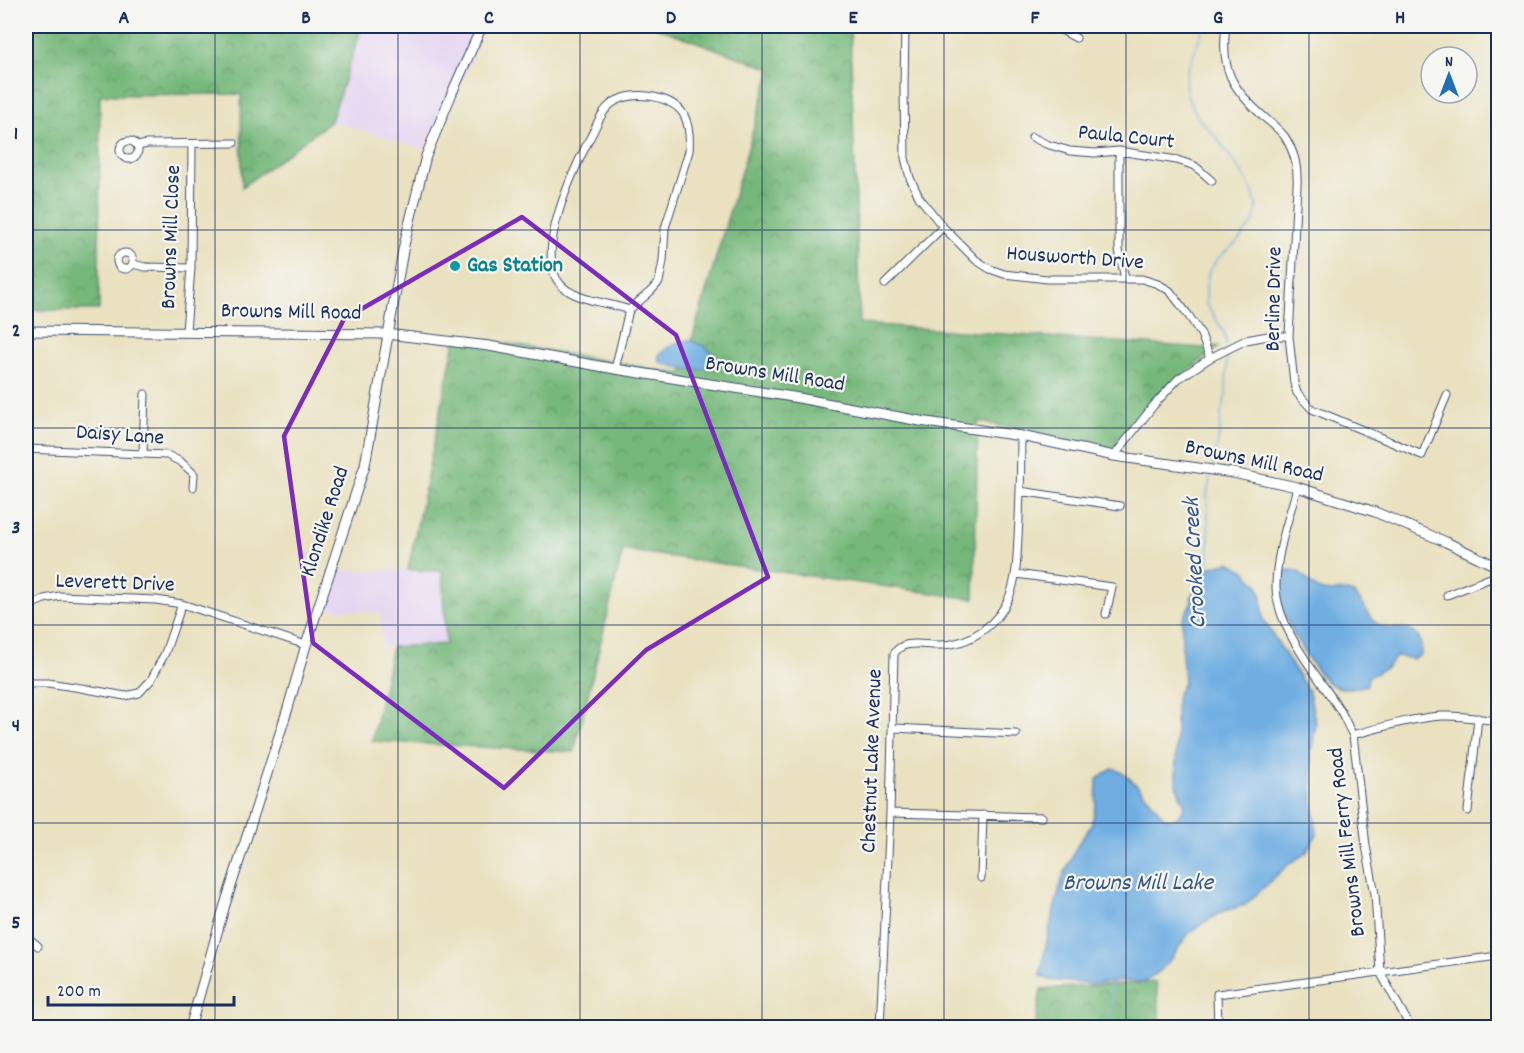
<svg xmlns="http://www.w3.org/2000/svg" width="1524" height="1053" font-family="Dekko,sans-serif">
	<defs>
		<pattern id="forest-crowns" width="20" height="18" patternUnits="userSpaceOnUse" patternTransform="scale(1.5)"><rect width="20" height="18" fill="#76b87a"/><path d="M2 6a3 3 0 1 1 6 0M12 15a3 3 0 1 1 6 0" fill="none" stroke="#609667"/></pattern>
	</defs>
	<rect width="100%" height="100%" fill="#f6f6f2"/>
	<filter id="ink" filterUnits="userSpaceOnUse"><feTurbulence type="fractalNoise" baseFrequency=".0167" numOctaves="2"/><feDisplacementMap in="SourceGraphic" scale="12" xChannelSelector="R" yChannelSelector="G"/><feConvolveMatrix kernelMatrix="1 2 1 2 8 2 1 2 1" color-interpolation-filters="sRGB"/></filter>
	<filter id="wash" filterUnits="userSpaceOnUse"><feTurbulence type="fractalNoise" baseFrequency=".008" numOctaves="4" result="noise"/><feDisplacementMap in="SourceGraphic" scale="24" xChannelSelector="R" yChannelSelector="G"/><feGaussianBlur stdDeviation="1.35" result="paint"/><feColorMatrix in="noise" values="0 0 0 0 0 0 0 0 0 0 0 0 0 0 0 0 0 1.4 0 .05"/><feComposite in="paint" operator="in"/></filter>
	<g filter="url(#wash)">
		<rect width="100%" height="100%" fill="#e9e1bf"/>
		<!-- built -->
		<path fill="#e4d3f2" d="M362,26H485L463,80L424,149L331,121Z
			M408,570L442,571L446,644L382,647L380,613L321,608L329,571Z"/>
		<!-- forest -->
		<path fill="url(#forest-crowns)" stroke="#48746c" stroke-width="1.5" d="M26,26H362L331,121L242,187L241,94L100,95L99,310H26Z
			M653,26H850L860,324L1204,348L1219,346L1151,401L1112,450L978,421L974,599L623,550L574,752L372,741L392,647L446,644L442,571L408,570L456,335L682,374L771,69Z
			M1156,982L1161,1027H1035L1041,989Z"/>
		<!-- water -->
		<path fill="#70aee2" stroke="#466ea0" stroke-width="1.5" d="M689,340L702,345L718,357C715,362 709,368 703,369C694,371 665,366 658,361L659,355C668,346 676,342 689,340Z
			M1229,562L1244,570L1258,585L1262,598L1263,619L1309,692L1316,724L1311,753L1313,806L1317,834L1306,853L1288,865L1245,905L1221,912L1189,933L1170,960L1159,972L1144,982L1121,981L1092,984L1049,980L1040,975L1051,922L1062,879L1078,844L1091,826L1096,805L1097,779L1113,768C1134,777 1150,801 1166,819L1177,818L1185,806L1176,785V697L1184,683L1182,653V620L1192,602L1191,598L1198,582L1208,568Z
			M1288,570C1305,570 1305,581 1318,589C1328,595 1338,589 1349,592C1361,595 1366,615 1376,623C1386,632 1400,625 1411,631C1421,636 1422,645 1421,655L1414,659L1397,656L1386,668L1368,677L1367,685C1356,688 1340,690 1330,684C1316,675 1284,621 1281,604C1279,593 1281,582 1284,572Z"/>
		<g fill="none" stroke-linecap="round" stroke-linejoin="round">
			<!-- stream -->
			<path stroke="#70aee2" stroke-width="1.5" d="M1204,26L1187,71L1185,82L1188,98L1198,118L1216,137L1246,179L1253,193L1257,207L1253,223L1237,242L1218,258L1209,271L1206,287V304L1225,334L1226,345
				M1213,467L1220,430L1221,413L1226,395L1227,353
				M1208,568L1209,540L1207,493L1211,474
				M1107,1028L1111,1008V980"/>
		</g>
	</g>
	<g filter="url(#ink)">
		<g fill="none" stroke-linecap="round" stroke-linejoin="round">
			<defs>
				<path id="street" d="M905,26L904,88L905,158L910,178L919,197L943,227L976,260L990,269L1004,274L1047,279H1142L1158,284L1170,291L1189,316L1201,334L1210,358
					M1054,26L1076,38
					M1226,26C1220,69 1232,89 1264,117C1272,124 1279,129 1285,137C1295,153 1298,167 1297,186L1289,336L1294,383L1297,393L1312,409L1422,455L1447,395
					M1032,137L1046,144L1070,151L1095,153L1119,151L1177,160L1195,166L1212,181
					M120 150a9 9 0 1 1 18 0a9 9 0 1 1-18 0Z
					M138,146L147,144L234,143
					M1119,151V250L1125,279
					M117 261a8 8 0 1 1 16 0a8 8 0 1 1-16 0Z
					M133,264L145,267L191,268
					M885,284L943,227
					M186,331L191,268L192,144
					M615,369L629,310L651,291L659,282L663,261L665,228L689,151C690,139 690,127 684,115C672,94 628,89 610,105C601,112 597,125 591,136C575,167 532,255 561,285C576,301 609,302 629,310
					M26,449L167,455L181,462L194,474L193,487
					M143,453L145,394
					M1114,456L1154,405L1178,379L1210,358L1246,340L1268,336H1289
					M1297,487C1289,519 1276,552 1276,586C1276,627 1316,673 1338,707C1344,715 1347,726 1353,735L1366,846L1375,894L1380,972L1411,1028
					M1020,491L1120,506
					M1016,574L1112,587L1106,614
					M1447,595L1498,575
					M26,607L44,599L60,596L156,600L182,604L306,645
					M26,683H48L81,688L125,696L139,693L151,680L165,653L182,604
					M893,728L1016,734
					M1353,735C1382,727 1412,718 1442,716C1460,715 1480,719 1498,721
					M1468,811L1478,718
					M890,813L1042,817
					M981,878L983,815
					M26,936L38,946
					M880,1028L890,813L894,654C903,638 924,646 940,645C970,645 999,624 1010,595C1017,577 1017,556 1018,537C1020,503 1021,470 1021,436
					M1218,1028L1217,994L1498,956"/>
				<path id="secondary" d="M26,331L387,334L489,346L615,369L799,398L920,421L1021,436L1114,456L1233,473L1297,487L1375,512L1446,542L1498,567
					M190,1028L224,908L288,708L306,645L365,465L404,245L426,156L452,93L482,26"/>
			</defs>
			<!-- street casing -->
			<use href="#street" stroke="#3a4a6d" stroke-width="9"/>
			<!-- secondary casing -->
			<use href="#secondary" stroke="#3a4a6d" stroke-width="11"/>
			<!-- street -->
			<use href="#street" stroke="#fff" stroke-width="7"/>
			<!-- secondary -->
			<use href="#secondary" stroke="#fff" stroke-width="9"/>
		</g>
	</g>
	<!-- marked area -->
	<path fill="none" stroke="#7b2cbf" stroke-width="4.5" stroke-linejoin="round" d="M522,217L676,335L768,577L646,650L504,788L313,643L284,436L344,319Z"/>
	<!-- grid -->
	<path fill="none" stroke="#1b2f5e" stroke-width="1.5" stroke-opacity="0.55" d="M215,26V1028M398,26V1028M580,26V1028M762,26V1028M944,26V1028M1126,26V1028M1309,26V1028M26,230H1498M26,428H1498M26,625H1498M26,823H1498"/>
	<!-- markers -->
	<circle fill="#0f9aa8" stroke="#f6f6f2" stroke-width="2" cx="455" cy="266" r="6"/>
	<g text-anchor="middle" dominant-baseline="central" stroke-width="4.5" stroke-linejoin="round" paint-order="stroke">
		<!-- street labels -->
		<g font-size="22" fill="#1b2f5e" stroke="#f6f6f2">
			<text transform="translate(1126 138) rotate(6)">Paula Court</text>
			<text transform="translate(172 237) rotate(-88)">Browns Mill Close</text>
			<text transform="translate(1075 259) rotate(4)">Housworth Drive</text>
			<text transform="translate(1275 299) rotate(-89)">Berline Drive</text>
			<text transform="translate(291 313) rotate(1)">Browns Mill Road</text>
			<text transform="translate(775 375) rotate(9)">Browns Mill Road</text>
			<text transform="translate(120 436) rotate(4)">Daisy Lane</text>
			<text transform="translate(1254 462) rotate(12)">Browns Mill Road</text>
			<text transform="translate(326 522) rotate(-72)">Klondike Road</text>
			<text transform="translate(115 584) rotate(2)">Leverett Drive</text>
			<text transform="translate(873 761) rotate(-88)">Chestnut Lake Avenue</text>
			<text transform="translate(1348 842) rotate(-97)">Browns Mill Ferry Road</text>
		</g>
		<!-- culture labels -->
		<g font-size="22" font-weight="bold" fill="#0d838f" stroke="#f6f6f2" text-anchor="start">
			<text x="467" y="266">Gas Station</text>
		</g>
		<!-- water labels -->
		<g font-size="24" font-style="italic" fill="#355586" stroke="#f6f6f2">
			<text transform="translate(1196 563) rotate(-93)">Crooked Creek</text>
			<text x="1138" y="884">Browns Mill Lake</text>
		</g>
	</g>
	<!-- margin -->
	<rect width="1524" height="1053" fill="none" stroke="#f6f6f2" stroke-width="66"/>
	<!-- north arrow -->
	<g transform="translate(1449 75)"><circle r="28" fill="#f6f6f2" stroke="#9ea6b7" stroke-width="1.5"/>
	<path d="M0-4.5L10 22L0 15L-10 22Z" fill="#1f6fb2"/>
	<text y="-9" font-size="16" font-weight="bold" text-anchor="middle" fill="#1b2f5e">N</text>
	</g>
	<!-- scale -->
	<path d="M48 996v9h186v-9" fill="none" stroke="#1b2f5e" stroke-width="3"/>
	<text x="57" y="996" font-size="18" fill="#1b2f5e" stroke="#f6f6f2" stroke-width="4.5" paint-order="stroke">200 m</text>
	<rect x="33" y="33" width="1458" height="987" fill="none" stroke="#1b2f5e" stroke-width="2"/>
	<g font-size="20" text-anchor="middle" font-weight="bold" fill="#1b2f5e">
		<text x="124" y="23">A</text>
		<text x="306" y="23">B</text>
		<text x="489" y="23">C</text>
		<text x="671" y="23">D</text>
		<text x="853" y="23">E</text>
		<text x="1035" y="23">F</text>
		<text x="1218" y="23">G</text>
		<text x="1400" y="23">H</text>
		<text x="16" y="139">1</text>
		<text x="16" y="336">2</text>
		<text x="16" y="533">3</text>
		<text x="16" y="731">4</text>
		<text x="16" y="928">5</text>
	</g>
</svg>
